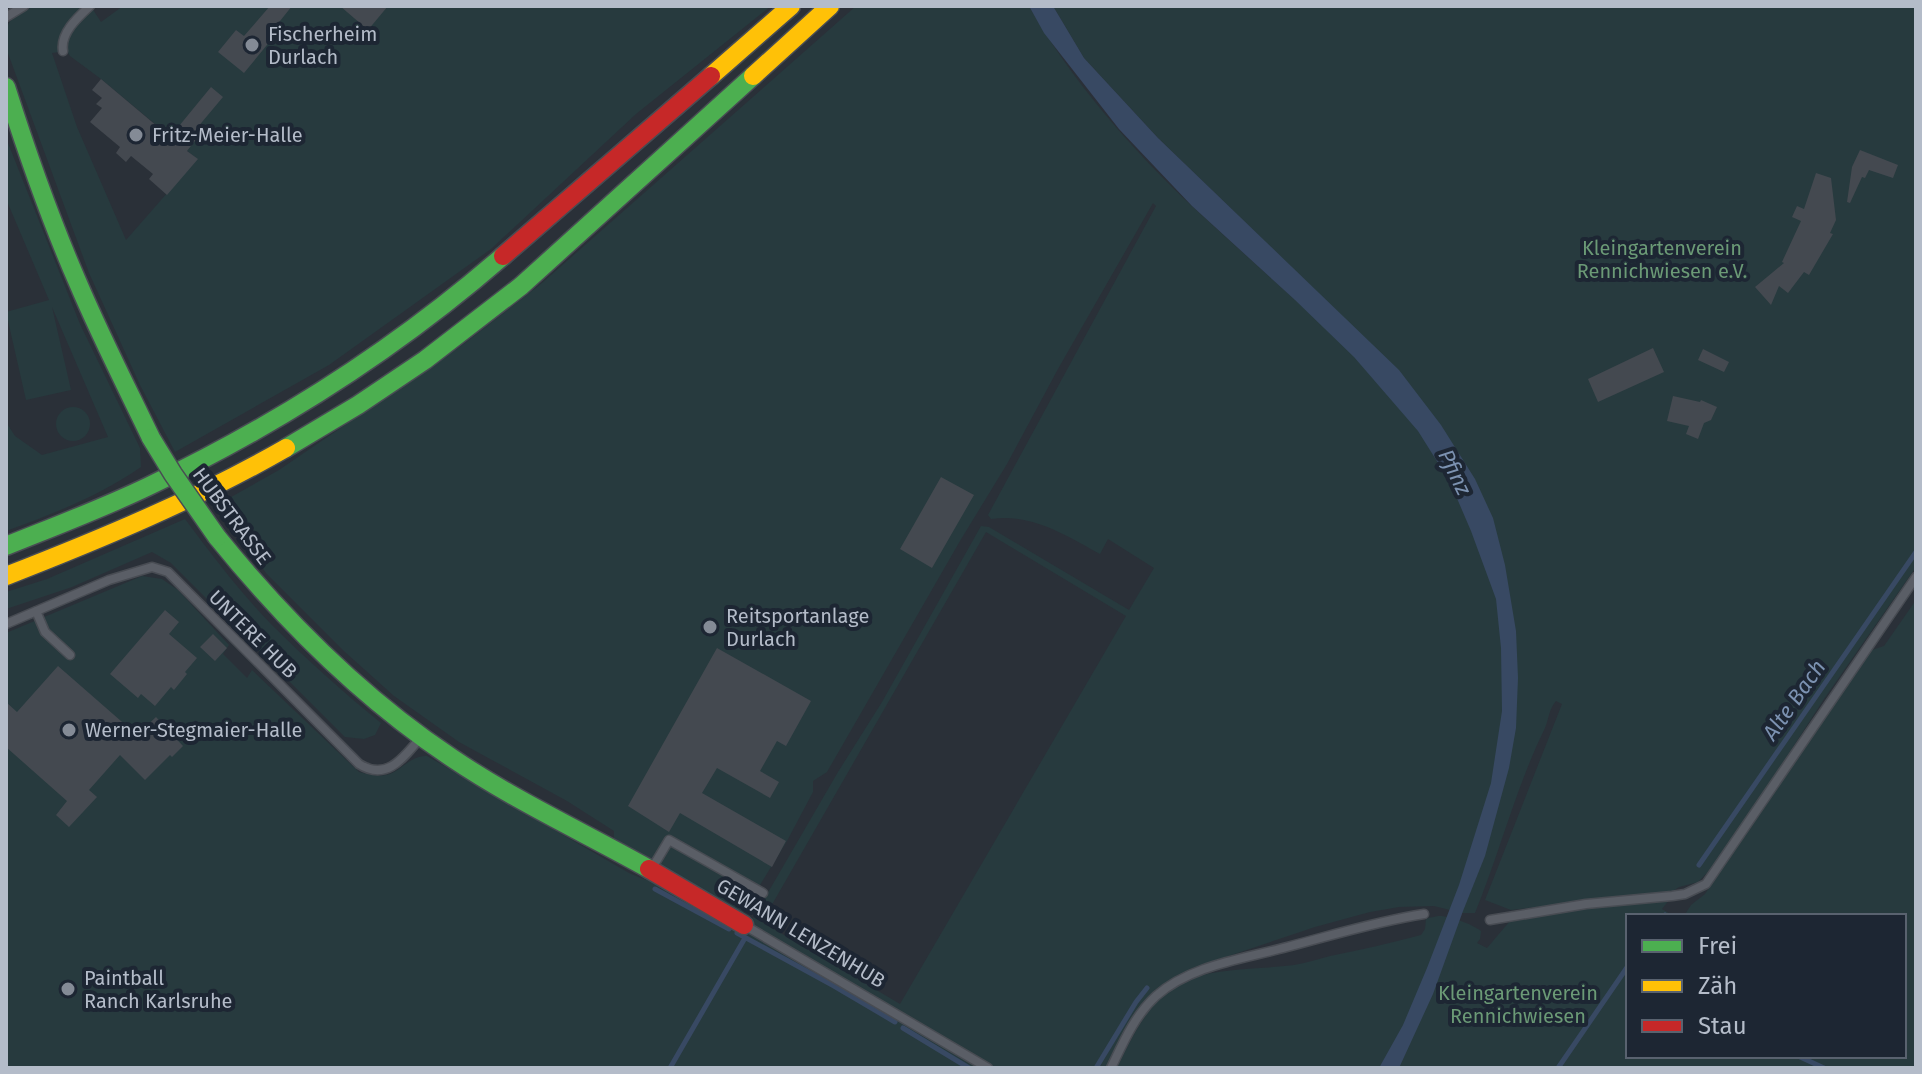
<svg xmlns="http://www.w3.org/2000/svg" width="1922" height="1074" font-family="'Fira Sans',sans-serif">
	<rect width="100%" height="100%" fill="#2a3038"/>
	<!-- green -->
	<path fill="#273a3e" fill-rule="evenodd" d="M33,6H79L80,9C70,22 58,34 59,52L52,53L77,127L126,240L197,159L101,79L70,56L63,44L69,32L92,8L101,22L123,6H771L636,114L491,249L329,365L175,452L140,385L89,273L6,48C6,17 8,22 33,6Z
		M856,6H1029C1070,79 1133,151 1194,208C1237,248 1282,287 1324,327L1340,314L1158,138L1084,58L1053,6H1916V567L1824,699L1762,795L1710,870L1698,882L1679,887L1673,891L1511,910L1485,900L1562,704L1556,701C1549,709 1549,718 1545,728C1516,787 1500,852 1475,913H1462L1434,906L1399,907L1370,912L1315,927L1190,969L1158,989L1142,1003L1124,1030L1106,1068H996L756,929L752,920L838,772L882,702L981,526L989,527L1129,610L1154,568L1108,539L1100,554C1066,535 1031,513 991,519L988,515L1156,206L1153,203L1058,369L1007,464L960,541L827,772L813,781V792L787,841L741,916L614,841V831L567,801L459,742L394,696L345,652L266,573L217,505L279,470L465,343L542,283ZM986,532L1126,616L900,1004L762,922Z
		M6,138L80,324L140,448L141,467C99,496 53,514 6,531V422L15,436L42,455L108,437L52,307L71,390L26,400L6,312L49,300L6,199Z
		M56 424a17 17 0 1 1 34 0a17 17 0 1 1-34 0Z
		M185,519C212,555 240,592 271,624C306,659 343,692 381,723L375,735L364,739L345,737L171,563L152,552L72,587L6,609V592L47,579Z
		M142,576L162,579L178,590L229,645L223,654L247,678L252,670L359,772C368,774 377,777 386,775C401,772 410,755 427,756L629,873C646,881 663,884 680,891L979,1068H6V633Z
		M1916,600V1068H1117C1143,1014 1161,978 1226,971C1248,968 1272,968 1294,965C1306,963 1318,959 1330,956C1361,950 1391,943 1421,935L1425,929L1426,919C1428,918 1437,916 1440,916C1450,916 1474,925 1481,931L1480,939L1477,943L1487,948L1510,921L1609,905L1669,900L1662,909L1674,916H1628V1056H1904V916H1684L1691,905L1705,894L1872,650L1884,646Z"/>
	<!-- water -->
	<path fill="#384963" d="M1029,6H1053L1084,58L1158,138L1399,370L1441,425L1475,479L1493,518L1505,565L1516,631L1518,678L1516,728L1509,768L1485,856L1463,911L1433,994L1399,1068H1379L1403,1025L1427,968L1459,885L1491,783L1502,711L1501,648L1496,599L1471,531L1450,482L1418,431L1354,357L1295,300L1192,206L1119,129L1044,33Z"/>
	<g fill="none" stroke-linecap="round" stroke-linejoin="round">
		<!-- stream -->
		<path stroke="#384963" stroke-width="5" d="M1699,865L1916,552
			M655,889L729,929
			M1664,916L1665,915
			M737,933L834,986L895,1022
			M903,1028L969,1068
			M1798,1056L1824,1068
			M670,1068L745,938
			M1096,1068L1136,1002L1147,988
			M1558,1068L1628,966"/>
	</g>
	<!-- building -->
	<path fill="#444950" d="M270,6H292L272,31L276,34L244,73L218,52L236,30L244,36Z
		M340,6H388L368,30Z
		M101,79L170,137L211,87L223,97L197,128L202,132L187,151L198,159L167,195L149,179L153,174L131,156L126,162L116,153L120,147L90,122L102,108L96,104L102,98L92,90Z
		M1860,150L1898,165L1893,178L1869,170L1865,178L1862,177L1850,203L1847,202L1852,167Z
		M1816,173L1831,178L1836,220L1830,233L1833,234L1809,275L1804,272L1788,293L1779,286L1771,305L1755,287L1784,263L1782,262L1801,221L1792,217L1797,206L1804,209Z
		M1653,348L1664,372L1598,402L1588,379Z
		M1703,349L1729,362L1724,372L1698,360Z
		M1673,396L1700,402L1701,400L1717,407L1711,420L1704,423L1698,439L1686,434L1689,426L1667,421Z
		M941,477L974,495L932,568L900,549Z
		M165,610L179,622L169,634L197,658L185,672L187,674L174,690L171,687L155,706L141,694L138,698L110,674Z
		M213,634L227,648L215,661L200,647Z
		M717,648L811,701L786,746L777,741L760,771L779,782L770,798L717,768L702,793L786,841L772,867L680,813L669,832L628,806Z
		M58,666L137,735L156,717L183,746L172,757L170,755L145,780L120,755L89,790L97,797L69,827L56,815L67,801L6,747V702L17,712Z"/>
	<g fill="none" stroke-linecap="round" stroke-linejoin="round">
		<defs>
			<path id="lane" d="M6,17L24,6
				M63,51C60,33 78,17 90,6
				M36,611L45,632L70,655
				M6,624L109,580L152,567L168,572L359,764C387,782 404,757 421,737
				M651,870L669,840L763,893
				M1490,920L1586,904L1672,896L1685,894L1706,884L1916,577
				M744,925L988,1068
				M1111,1068C1123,1043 1135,1015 1156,996C1191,965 1244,959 1287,947C1333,935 1378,921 1424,914"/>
			<path id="fast" d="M6,87C27,153 50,219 78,283C100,335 126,386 151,438
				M286,448L358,405L425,360L521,286L753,76
				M217,537C285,621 362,698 452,758C514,800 583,832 649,869
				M6,546C53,527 101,509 147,487C275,426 396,349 503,256"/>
			<path id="slow" d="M711,76L791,6
				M753,76L830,6
				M6,576C101,539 197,499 286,448"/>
			<path id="jam" d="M503,256L711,76
				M649,869L744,925"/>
		</defs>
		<!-- lane casing -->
		<use href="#lane" stroke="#484c53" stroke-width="11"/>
		<!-- fast casing -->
		<use href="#fast" stroke="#484c53" stroke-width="21"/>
		<!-- slow casing -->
		<use href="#slow" stroke="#484c53" stroke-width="21"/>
		<!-- jam casing -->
		<use href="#jam" stroke="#484c53" stroke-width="21"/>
		<!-- lane -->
		<use href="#lane" stroke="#5a5e66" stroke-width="8"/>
		<!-- fast -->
		<use href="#fast" stroke="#4caf50" stroke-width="18"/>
		<!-- slow -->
		<use href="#slow" stroke="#ffc107" stroke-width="18"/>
		<!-- jam -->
		<use href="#jam" stroke="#c62828" stroke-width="18"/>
		<defs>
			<path id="fast-bridge" d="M151,438L173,474L217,537"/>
		</defs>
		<!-- fast-bridge casing -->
		<use href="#fast-bridge" stroke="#484c53" stroke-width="21" stroke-linecap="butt"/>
		<!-- fast-bridge -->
		<use href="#fast-bridge" stroke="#4caf50" stroke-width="18"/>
	</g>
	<!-- markers -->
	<g fill="#848b96" stroke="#1d2633" stroke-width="3">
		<circle cx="252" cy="45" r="8"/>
		<circle cx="136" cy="135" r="8"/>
		<circle cx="710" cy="627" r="8"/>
		<circle cx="69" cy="730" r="8"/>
		<circle cx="68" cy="989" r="8"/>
	</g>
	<g text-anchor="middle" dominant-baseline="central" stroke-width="8" stroke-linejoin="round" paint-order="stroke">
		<!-- poi labels -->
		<g font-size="20" fill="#b4bcc9" stroke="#1d2633" text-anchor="start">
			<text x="268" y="34">Fischerheim<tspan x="268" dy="23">Durlach</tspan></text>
			<text x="152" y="135">Fritz-Meier-Halle</text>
			<text x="726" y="616">Reitsportanlage<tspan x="726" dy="23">Durlach</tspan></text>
			<text x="85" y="730">Werner-Stegmaier-Halle</text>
			<text x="84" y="978">Paintball<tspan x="84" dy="23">Ranch Karlsruhe</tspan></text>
		</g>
		<!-- park labels -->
		<g font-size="20" fill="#6b9a76" stroke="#1d2633">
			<text x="1662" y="248">Kleingartenverein<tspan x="1662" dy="23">Rennichwiesen e.V.</tspan></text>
			<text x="1518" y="993">Kleingartenverein<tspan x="1518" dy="23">Rennichwiesen</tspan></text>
		</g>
		<!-- street labels -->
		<g font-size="20" fill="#b4bcc9" stroke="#1d2633">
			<text transform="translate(232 516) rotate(53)">HUBSTRASSE</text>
			<text transform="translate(253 634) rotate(45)">UNTERE HUB</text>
			<text transform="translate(801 933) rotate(31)">GEWANN LENZENHUB</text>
		</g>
		<!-- water labels -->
		<g font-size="22" font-style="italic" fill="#7c92b1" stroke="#1d2633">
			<text transform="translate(1455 472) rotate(64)">Pfinz</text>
			<text transform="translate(1794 700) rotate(-55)">Alte Bach</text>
		</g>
	</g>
	<!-- border -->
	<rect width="1922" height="1074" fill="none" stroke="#b4bcc9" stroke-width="16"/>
	<!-- legend -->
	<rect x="1626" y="914" width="280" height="144" fill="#1d2633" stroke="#59626f" stroke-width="2"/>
	<rect x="1642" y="940" width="40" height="12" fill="#4caf50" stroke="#59626f" stroke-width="2"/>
	<text x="1698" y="954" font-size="24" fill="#b4bcc9">Frei</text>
	<rect x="1642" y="980" width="40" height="12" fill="#ffc107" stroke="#59626f" stroke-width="2"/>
	<text x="1698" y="994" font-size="24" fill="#b4bcc9">Zäh</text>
	<rect x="1642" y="1020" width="40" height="12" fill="#c62828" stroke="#59626f" stroke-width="2"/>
	<text x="1698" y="1034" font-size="24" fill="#b4bcc9">Stau</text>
</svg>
